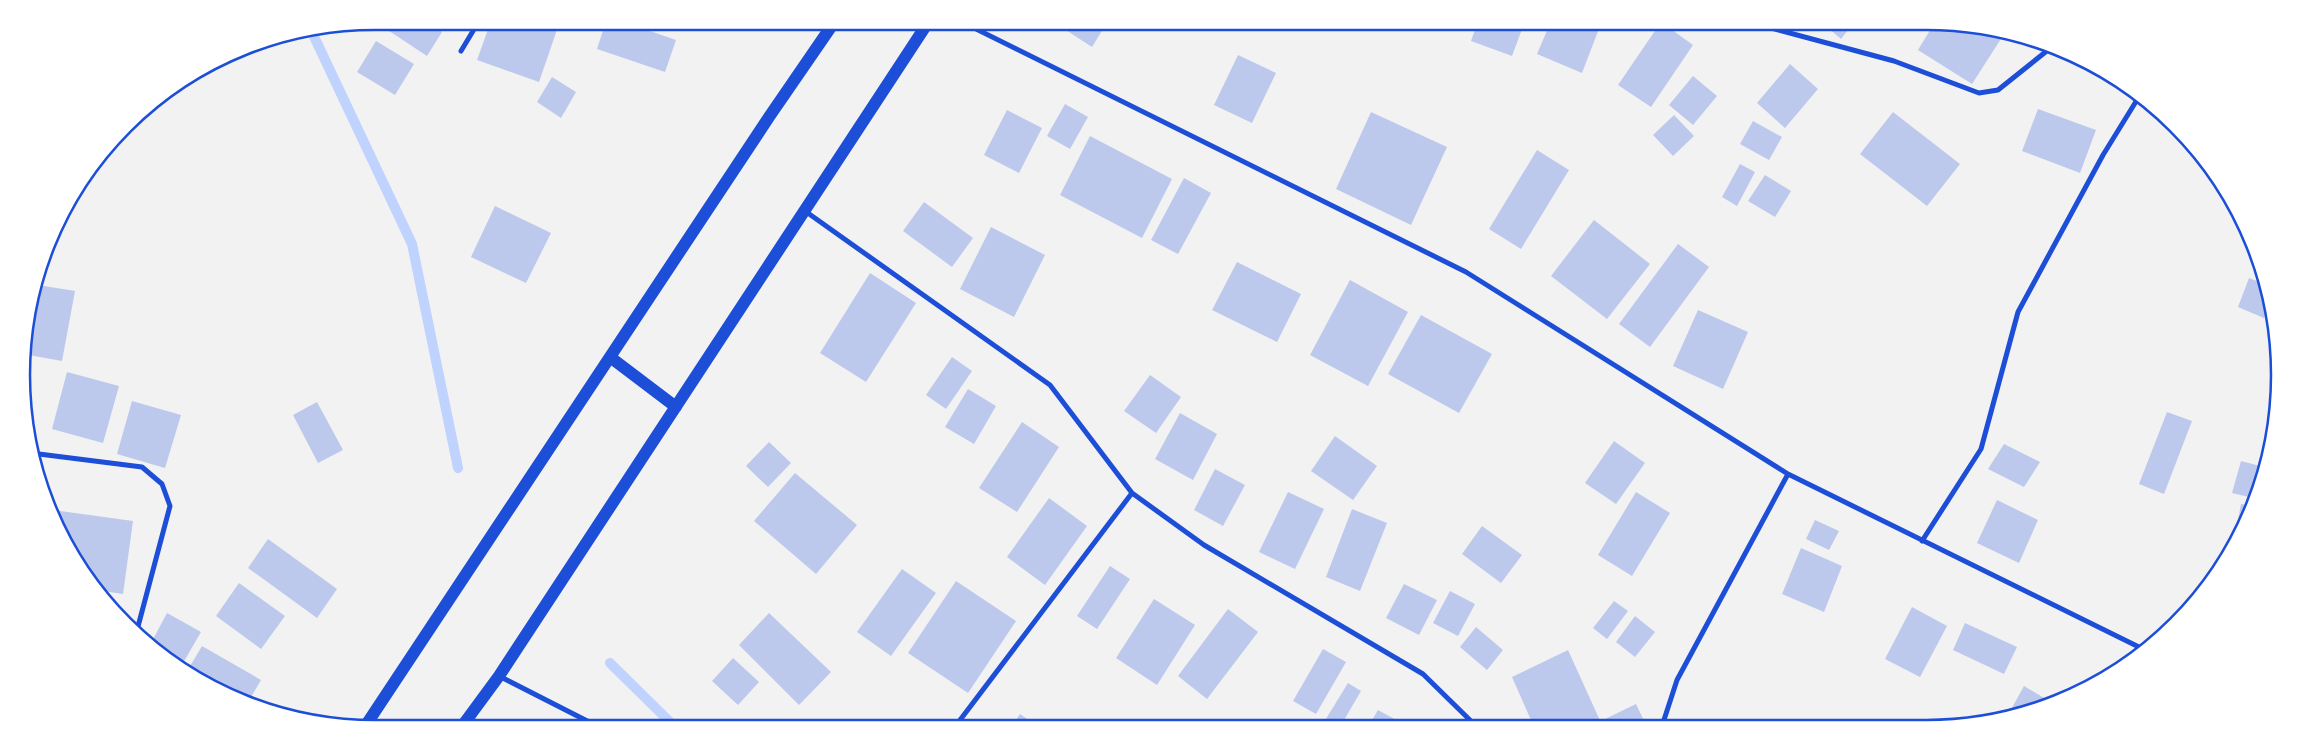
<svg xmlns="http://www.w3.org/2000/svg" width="2301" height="750" font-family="'Exo 2',sans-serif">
	<rect width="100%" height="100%" fill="#f2f2f2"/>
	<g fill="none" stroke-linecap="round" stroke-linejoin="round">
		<!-- stream -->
		<path stroke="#bfd3fe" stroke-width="10" d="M310,28L412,244L458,468
			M610,663L676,728"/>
	</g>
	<!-- building -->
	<path fill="#bdc9ec" d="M374,21H425L442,32L427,56Z
		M491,21H560L539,82L477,60Z
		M606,21H621L676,40L665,72L597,49Z
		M1052,21H1108L1092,47Z
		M1478,21H1525L1512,56L1471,41Z
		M1551,21H1602L1582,73L1537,54Z
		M1820,21H1855L1841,39Z
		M1661,22L1693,45L1651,107L1618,85Z
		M1935,22L1995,28L2006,31L1972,84L1918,50Z
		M376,41L414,64L395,95L357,72Z
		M1238,55L1276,73L1252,123L1214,105Z
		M1790,64L1818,89L1785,128L1757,103Z
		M1693,76L1717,96L1693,125L1669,105Z
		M552,77L576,92L561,118L537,102Z
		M1065,104L1088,117L1070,149L1047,136Z
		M2038,109L2096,130L2080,173L2022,151Z
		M1007,110L1042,128L1019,173L984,155Z
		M1371,112L1447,147L1411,225L1336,189Z
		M1893,112L1960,164L1927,206L1860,154Z
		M1674,115L1694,136L1673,156L1653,135Z
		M1753,121L1782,137L1769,160L1740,144Z
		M1090,136L1172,179L1142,238L1060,195Z
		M1537,150L1569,170L1521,249L1489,229Z
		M1740,164L1755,172L1737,206L1722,197Z
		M1765,175L1791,191L1775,217L1748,201Z
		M1184,178L1211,193L1178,254L1151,240Z
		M924,202L973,238L952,267L903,231Z
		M495,206L551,233L526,283L471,257Z
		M1594,220L1650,264L1607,319L1551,276Z
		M991,227L1045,255L1014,317L960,289Z
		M1678,244L1709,267L1650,347L1619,324Z
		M1237,262L1301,294L1277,342L1212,310Z
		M870,273L916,303L866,382L820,353Z
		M2249,278L2267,285L2271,300L2264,318L2238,307Z
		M1350,280L1408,312L1368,386L1310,355Z
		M38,285L75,291L62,361L23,354L24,329Z
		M1698,310L1748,332L1723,389L1673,366Z
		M1421,315L1492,354L1459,413L1388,374Z
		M952,357L972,371L946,409L926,395Z
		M67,372L119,386L103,443L52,429Z
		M1150,375L1181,397L1156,433L1124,411Z
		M968,389L996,406L974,444L945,427Z
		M132,401L181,415L165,468L117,454Z
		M317,402L343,450L318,463L293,415Z
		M2167,412L2192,421L2164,494L2139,484Z
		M1180,413L1217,434L1193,480L1155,459Z
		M1022,422L1059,447L1017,512L979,488Z
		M1335,436L1377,466L1353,500L1311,471Z
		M1614,441L1645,463L1616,504L1585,483Z
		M769,442L791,463L768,487L746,466Z
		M2004,444L2040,462L2024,487L1988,469Z
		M2241,461L2264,467L2253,498L2232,493Z
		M1215,469L1245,485L1223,526L1194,510Z
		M795,473L857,525L816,574L754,521Z
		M1288,492L1324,509L1295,569L1259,552Z
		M1636,492L1670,513L1632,576L1598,555Z
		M1049,498L1087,526L1045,585L1007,557Z
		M1997,500L2038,520L2019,563L1977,543Z
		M2241,504L2250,506L2236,542H2234Z
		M1352,509L1387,523L1360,591L1326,577Z
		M53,510L133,521L123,594L96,590L81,572Z
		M1815,520L1839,531L1829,550L1806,539Z
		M1482,526L1522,555L1501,583L1462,554Z
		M268,539L337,589L317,618L248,568Z
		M1801,548L1842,566L1824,612L1782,594Z
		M1110,566L1130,579L1097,629L1077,616Z
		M902,569L936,593L891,656L857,632Z
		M956,581L1016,621L968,693L908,653Z
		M239,583L285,616L261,649L216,616Z
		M1404,584L1437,600L1419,635L1386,618Z
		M1450,591L1475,604L1458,636L1433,623Z
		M1154,599L1195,625L1157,685L1116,658Z
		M1614,601L1628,611L1607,639L1593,628Z
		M1912,607L1947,626L1920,677L1885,659Z
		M1228,609L1258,632L1207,699L1178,676Z
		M167,613L201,632L179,670L150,645Z
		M769,613L831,672L799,705L739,645Z
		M1635,616L1655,632L1635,657L1616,642Z
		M1965,623L2017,647L2004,674L1953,650Z
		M1476,627L1503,650L1487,670L1460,647Z
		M202,646L261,680L247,704L186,673Z
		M1323,649L1346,662L1316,714L1293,701Z
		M1568,650L1602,725L1598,726L1534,727L1512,677Z
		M733,658L759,682L738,705L712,681Z
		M1348,683L1361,691L1340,727H1321Z
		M2024,686L2051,702L2008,715Z
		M1636,704L1646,725L1609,726L1605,719Z
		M1378,710L1409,727H1368Z
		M1020,714L1039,727L1011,728Z
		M1236,720L1248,727H1231Z"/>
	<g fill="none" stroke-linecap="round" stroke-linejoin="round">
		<!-- minor -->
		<path stroke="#1d4ed8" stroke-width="5" d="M960,21L1466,272L1788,474L2145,650
			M1690,21L1702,26L1771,28L1894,61L1979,93L1998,90L2053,46
			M461,51L479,21
			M805,211L1050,385L1132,493L1204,545L1423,674L1477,727
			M31,453L142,467L162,484L170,506L136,634
			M1922,541L1981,449L2018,312L2103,155L2140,95
			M499,676L601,728
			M1662,726L1677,680L1788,474
			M954,728L1132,493"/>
		<!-- primary -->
		<path stroke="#1d4ed8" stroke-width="12" d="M610,357L676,407
			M364,728L769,117L835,21
			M460,729L499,676L929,21"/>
	</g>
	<!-- crop -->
	<path d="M0 0H2301V750H0ZM375 30H1926A345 345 0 0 1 2271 375V375A345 345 0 0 1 1926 720H375A345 345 0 0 1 30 375V375A345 345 0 0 1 375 30Z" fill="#fff" fill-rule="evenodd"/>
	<path fill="none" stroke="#1d4ed8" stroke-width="2.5" d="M375 30H1926A345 345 0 0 1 2271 375V375A345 345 0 0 1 1926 720H375A345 345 0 0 1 30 375V375A345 345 0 0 1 375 30Z"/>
</svg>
